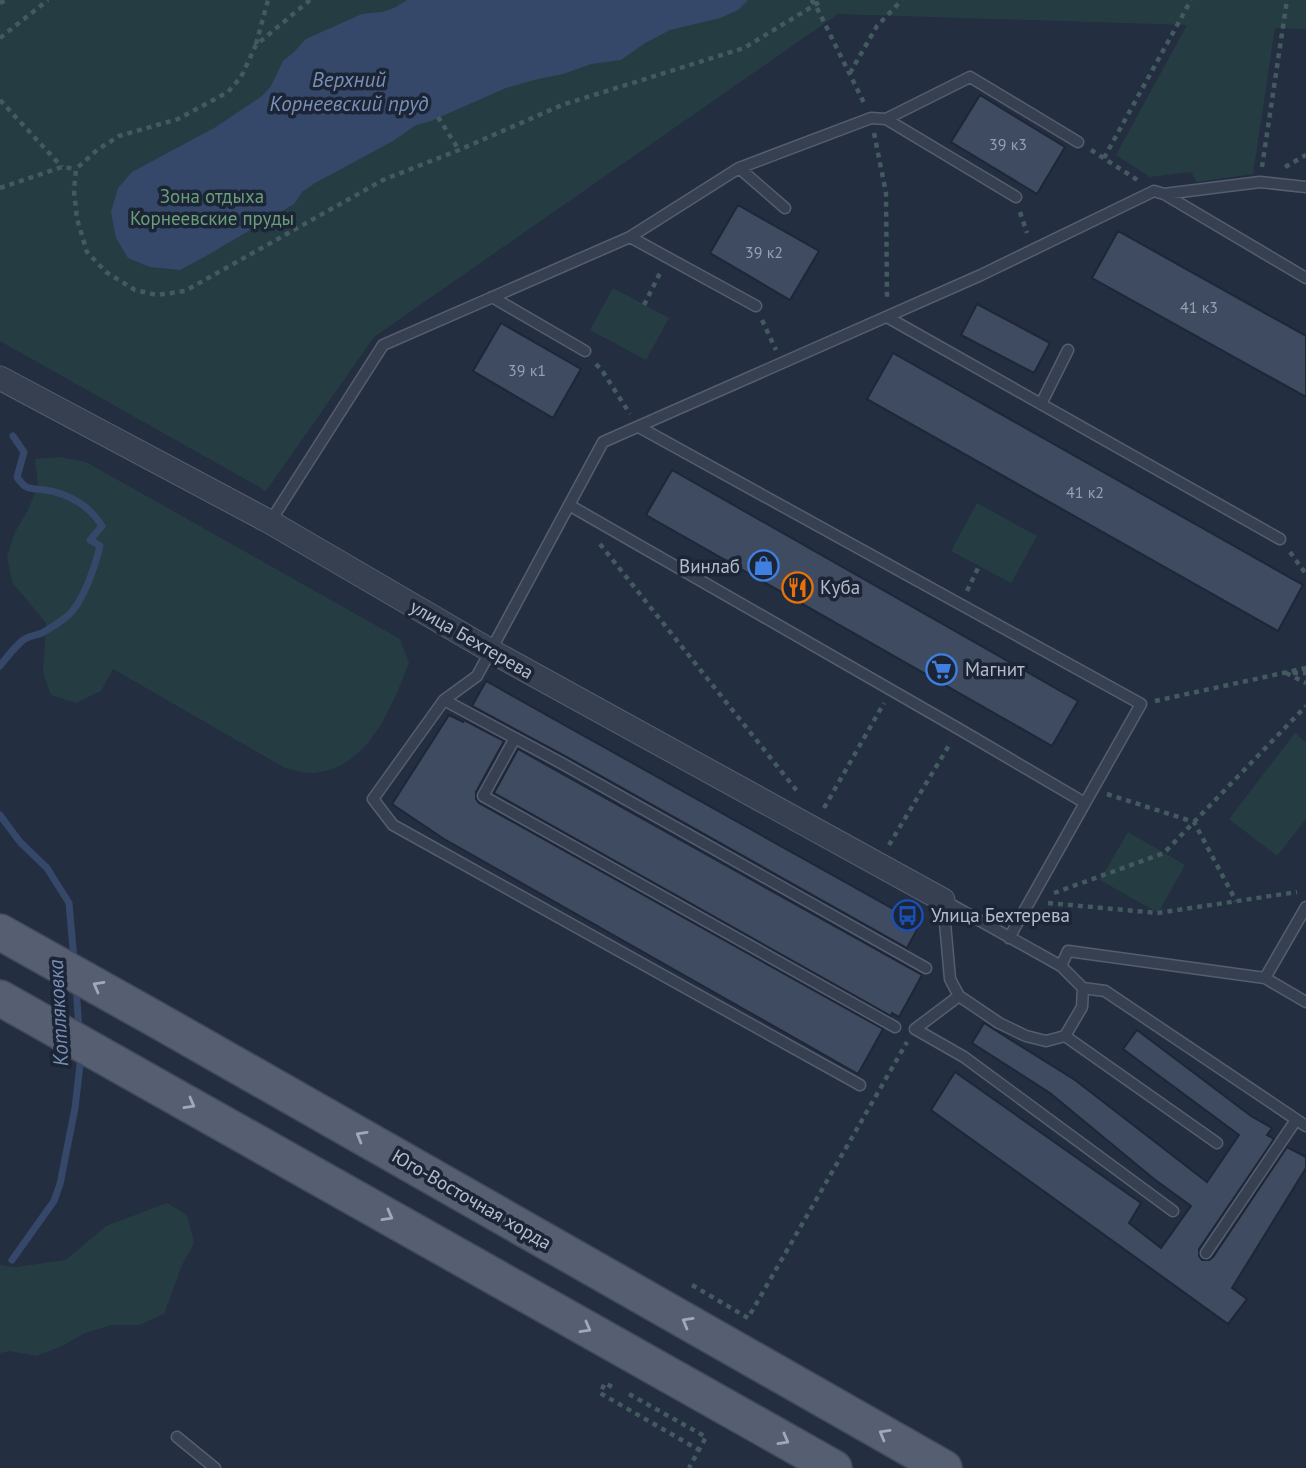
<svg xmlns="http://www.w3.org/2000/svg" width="1306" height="1468" font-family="'PT Sans',sans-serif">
	<rect width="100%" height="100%" fill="#232e41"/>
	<!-- green -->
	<path fill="#253d42" d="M0,0H1306V29L1275,28L1253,174L1197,182L1191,172L1150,177L1116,155L1187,25L838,14L374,337L266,491L0,341Z
		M613,288L669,318L646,360L590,330Z
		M60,457L86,462L400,639L409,663C391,708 369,769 312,773C303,773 293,770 285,768L113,669L101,691L76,703L51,695L43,672L46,623L12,582L7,556L15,532L28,510L38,485L35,459Z
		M977,503L1037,536L1011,583L951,551Z
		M1295,733L1306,742V819L1277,856L1229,819Z
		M1128,832L1185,865L1158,913L1100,880Z
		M167,1203L187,1215L194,1243L182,1265L164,1314L139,1325H112L85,1333L62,1346L36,1356L10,1351L0,1353V1265L16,1267L66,1260L106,1226Z"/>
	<!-- water -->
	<path fill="#354869" d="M407,0H748L738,10L720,18L670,30L645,43L621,60L591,64L563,74L534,80L506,88L431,121L416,125L393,141L315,183L302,192L294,204L206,256L180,270L150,267L128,258L116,238L111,212L118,188L132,172L216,127L262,96L271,86L283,61L293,53L306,39L362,14L382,12L394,8Z"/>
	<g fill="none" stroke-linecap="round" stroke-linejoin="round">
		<!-- stream -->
		<path stroke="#354869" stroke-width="7" d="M0,666C6,658 14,648 22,641C28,636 35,636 42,633C47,630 60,622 65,618C82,606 95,567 100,546L90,540L102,526C90,506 69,494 46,490C31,488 26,491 17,477L24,452L13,436
			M0,815L20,842L47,868L69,903L74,960
			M76,986L79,1030
			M12,1260L54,1201L60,1184L75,1108L81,1056"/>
	</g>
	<!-- building -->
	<path fill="#3f4b61" stroke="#1e2738" stroke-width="2" d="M980,95L1065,147L1037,194L951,142Z
		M738,205L819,251L790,300L710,253Z
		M1118,231L1306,336V397L1092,278Z
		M977,304L1050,343L1034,373L961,335Z
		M501,323L581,369L553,418L473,371Z
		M893,353L1303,585L1278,631L867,399Z
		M672,470L1078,701L1052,746L646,515Z
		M486,681L920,924L907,948L567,757L472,706Z
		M449,715L463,722L464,720L504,741L476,792V799L479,803L883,1029L858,1074L444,839L392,804Z
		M518,749L922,975L899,1017L892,1013L891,1016L494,793Z
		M984,1023L1075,1080L1207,1182L1239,1135L1123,1049L1137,1030L1251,1116L1272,1128L1267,1135L1274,1139L1199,1249V1256L1202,1260H1209L1213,1257L1287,1147L1306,1157V1168L1232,1288L1247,1299L1228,1324L931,1110L955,1072L1141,1203L1129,1223L1161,1248L1191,1206L1154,1179L1050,1093L972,1043Z"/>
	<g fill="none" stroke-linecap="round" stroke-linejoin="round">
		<defs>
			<path id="lane" d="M886,119L970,77L1078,142
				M739,168L785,208
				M1164,194L1260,182L1306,187
				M630,237L756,306
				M492,297L585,351
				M887,317L1280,539
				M1041,404L1068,350
				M569,505L959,729L1085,803L1141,704L639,427
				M270,522L383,345L630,237L739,168L871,118L886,119L1016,197
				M444,700L563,764L926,968
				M515,738L483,796L895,1027
				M943,900L1061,966L1083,988L1082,1007L1065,1036L1046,1041L1026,1036L999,1023L959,996L950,979Z
				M1009,938L1085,803
				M1061,966L1068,951L1265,978L1306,1002
				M1265,978L1306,907
				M1083,988L1105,991L1306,1126
				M959,996L915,1029L964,1057L1173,1211
				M1065,1036L1217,1143
				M860,1085L393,825L373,799L444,700L477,676L603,442L981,275L1154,191L1164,194L1306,278
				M1206,1253L1296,1120
				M177,1437L215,1468"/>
			<path id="street" d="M0,378L270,522L491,651L943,900"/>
			<path id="primary" d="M0,932L157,1020L944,1468
				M0,998L834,1468"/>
		</defs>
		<!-- lane casing -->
		<use href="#lane" stroke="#555e6e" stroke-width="13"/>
		<!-- street casing -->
		<use href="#street" stroke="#555e6e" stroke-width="25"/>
		<!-- primary casing -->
		<use href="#primary" stroke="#41495a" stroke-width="38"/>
		<!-- path -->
		<path stroke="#435a5f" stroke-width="4.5" stroke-dasharray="5 5" stroke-linecap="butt" d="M310,0L256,45L241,77L228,92L178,119L119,136L97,150L76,169L74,191L77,219L87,252L106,272L135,290L157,295L185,291L383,180L459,150L562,105L744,48L823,0
			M811,0L815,4L865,105
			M0,3L7,0
			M0,38L48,0
			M256,44L268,0
			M850,73L877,26L902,0
			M0,100L62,167
			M438,117L459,150
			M874,133L886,193L887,298
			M1091,150L1139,181
			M1104,158L1191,0
			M1262,167L1287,0
			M1285,167L1306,155
			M0,188L62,167L76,169
			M1020,212L1027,233
			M644,305L661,271
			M762,320L776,350
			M596,364L603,372L630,414
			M600,544L797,791
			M1290,552L1306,574
			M967,591L979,566
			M1286,673L1306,683
			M1293,673H1306
			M1155,701L1306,668
			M1107,794L1194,822L1236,901
			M824,808L884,703
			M889,845L951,742
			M1054,893L1164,853L1306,706
			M1048,903L1158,913L1297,892
			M692,1285L748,1318L907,1042
			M612,1387L605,1383L600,1393L699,1450
			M629,1394L706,1437L689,1468"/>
		<!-- lane -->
		<use href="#lane" stroke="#374051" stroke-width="10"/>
		<!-- street -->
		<use href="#street" stroke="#374051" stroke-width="23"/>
		<!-- primary -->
		<use href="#primary" stroke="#555f71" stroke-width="35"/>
	</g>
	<!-- one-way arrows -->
	<defs><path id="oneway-chevron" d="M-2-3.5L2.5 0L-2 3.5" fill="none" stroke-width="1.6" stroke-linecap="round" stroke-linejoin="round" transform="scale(1.75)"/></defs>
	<g stroke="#a1a9b9">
		<use href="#oneway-chevron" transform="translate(98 986) rotate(-151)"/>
		<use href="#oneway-chevron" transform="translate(190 1104) rotate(29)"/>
		<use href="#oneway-chevron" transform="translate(361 1136) rotate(-150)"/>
		<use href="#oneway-chevron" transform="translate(388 1216) rotate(29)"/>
		<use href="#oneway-chevron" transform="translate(687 1322) rotate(-150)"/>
		<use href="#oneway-chevron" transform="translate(586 1328) rotate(29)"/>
		<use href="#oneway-chevron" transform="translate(884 1434) rotate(-150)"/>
		<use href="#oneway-chevron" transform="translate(784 1440) rotate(29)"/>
	</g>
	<!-- icons -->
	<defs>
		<symbol id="shop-ring" viewBox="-11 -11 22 22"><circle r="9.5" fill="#1c2536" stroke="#3f7fe0" stroke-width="1.5"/><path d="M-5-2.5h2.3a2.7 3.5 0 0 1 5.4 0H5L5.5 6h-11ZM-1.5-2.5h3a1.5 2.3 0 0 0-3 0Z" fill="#3f7fe0"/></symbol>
		<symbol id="restaurant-ring" viewBox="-11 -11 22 22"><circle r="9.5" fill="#1c2536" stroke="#e8710a" stroke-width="1.5"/><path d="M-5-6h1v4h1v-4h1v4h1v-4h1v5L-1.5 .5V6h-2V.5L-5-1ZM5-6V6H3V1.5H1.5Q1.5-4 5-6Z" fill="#e8710a"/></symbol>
		<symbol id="supermarket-ring" viewBox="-11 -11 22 22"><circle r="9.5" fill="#1c2536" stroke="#3f7fe0" stroke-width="1.5"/><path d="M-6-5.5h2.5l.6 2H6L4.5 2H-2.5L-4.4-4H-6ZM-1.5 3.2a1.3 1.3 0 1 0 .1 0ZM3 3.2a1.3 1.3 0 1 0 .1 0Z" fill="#3f7fe0"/></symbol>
		<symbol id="bus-ring" viewBox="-11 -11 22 22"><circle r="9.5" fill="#1c2536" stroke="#1a4fb4" stroke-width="1.5"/><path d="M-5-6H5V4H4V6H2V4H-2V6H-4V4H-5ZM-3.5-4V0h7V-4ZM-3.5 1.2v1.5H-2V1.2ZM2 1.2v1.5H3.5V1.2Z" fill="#1a4fb4"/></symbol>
	</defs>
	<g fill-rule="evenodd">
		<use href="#shop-ring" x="746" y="548" width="35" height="35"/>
		<use href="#restaurant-ring" x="780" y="570" width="35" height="35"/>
		<use href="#supermarket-ring" x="924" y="652" width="35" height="35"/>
		<use href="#bus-ring" x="890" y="898" width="35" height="35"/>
	</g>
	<g text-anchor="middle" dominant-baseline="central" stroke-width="7" stroke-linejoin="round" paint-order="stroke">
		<!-- number labels -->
		<g font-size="16" fill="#97a0b0">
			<text x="1008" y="144">39 к3</text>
			<text x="764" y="252">39 к2</text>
			<text x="1199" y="307">41 к3</text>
			<text x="527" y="370">39 к1</text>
			<text x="1085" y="492">41 к2</text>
		</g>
		<!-- park labels -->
		<g font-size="19" fill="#699e78" stroke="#1c2536">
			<text x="212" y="196">Зона отдыха<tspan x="212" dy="22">Корнеевские пруды</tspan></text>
		</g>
		<!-- poi labels -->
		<g font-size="19" fill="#b4bccb" stroke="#1c2536" text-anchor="start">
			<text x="740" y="566" text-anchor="end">Винлаб</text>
			<text x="820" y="587">Куба</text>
			<text x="965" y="669">Магнит</text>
			<text x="931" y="915">Улица Бехтерева</text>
		</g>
		<!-- street labels -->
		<g font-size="19" fill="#b4bccb" stroke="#1c2536">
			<text transform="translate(472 639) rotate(30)">улица Бехтерева</text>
			<text transform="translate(472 1199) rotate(30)">Юго-Восточная хорда</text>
		</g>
		<!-- water labels -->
		<g font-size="21" font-style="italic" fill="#798fb5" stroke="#1c2536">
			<text x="349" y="79">Верхний<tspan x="349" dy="24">Корнеевский пруд</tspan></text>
			<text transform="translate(58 1013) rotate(-93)">Котляковка</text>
		</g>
	</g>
</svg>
